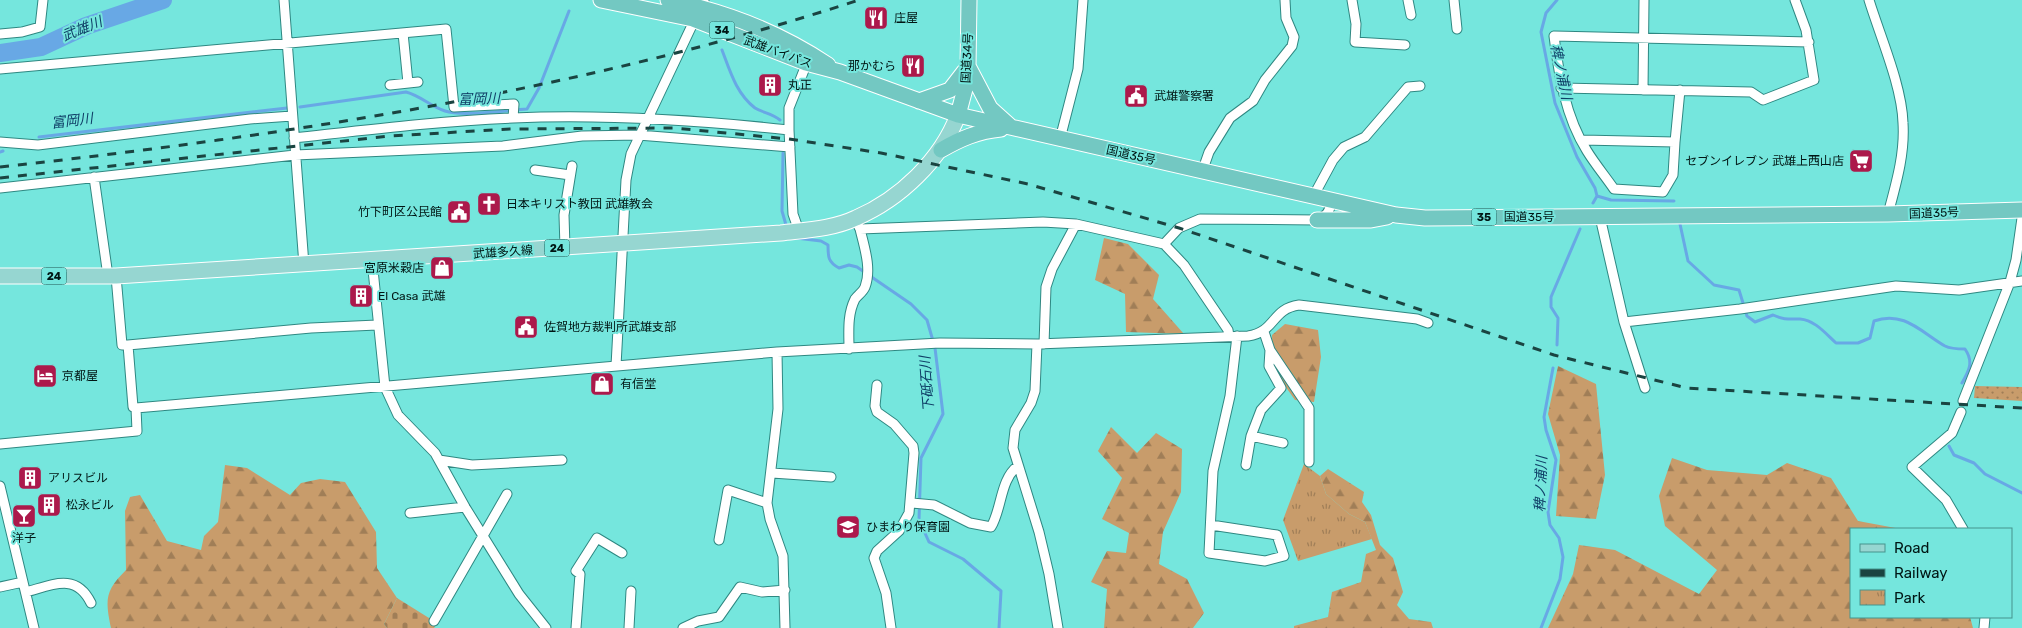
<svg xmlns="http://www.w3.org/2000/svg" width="2022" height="628" font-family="Rubik,'Noto Sans JP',sans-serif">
	<defs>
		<pattern id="grass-dots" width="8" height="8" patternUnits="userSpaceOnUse" patternTransform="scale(1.25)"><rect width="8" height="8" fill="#c89c6b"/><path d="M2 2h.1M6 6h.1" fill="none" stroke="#a07e57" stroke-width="1.8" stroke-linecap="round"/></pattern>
		<pattern id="forest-firs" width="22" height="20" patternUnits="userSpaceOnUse" patternTransform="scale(1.25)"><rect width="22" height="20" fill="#c89c6b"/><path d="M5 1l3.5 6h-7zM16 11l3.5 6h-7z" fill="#a07e57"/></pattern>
		<pattern id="cemetery-stones" width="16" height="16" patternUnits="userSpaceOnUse" patternTransform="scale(1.25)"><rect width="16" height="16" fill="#c89c6b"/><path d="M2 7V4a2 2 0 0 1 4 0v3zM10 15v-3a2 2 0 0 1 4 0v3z" fill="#a07e57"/></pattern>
		<pattern id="park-tufts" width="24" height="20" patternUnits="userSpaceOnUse" patternTransform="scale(1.25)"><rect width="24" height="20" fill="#c89c6b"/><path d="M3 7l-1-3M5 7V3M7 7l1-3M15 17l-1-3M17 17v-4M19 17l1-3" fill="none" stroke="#a07e57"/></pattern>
	</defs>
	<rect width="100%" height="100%" fill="#75e6dd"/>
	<!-- grass -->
	<path fill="url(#grass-dots)" d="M1975,386L2022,387V401L1974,398Z"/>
	<!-- forest -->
	<path fill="url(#forest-firs)" d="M1104,238L1128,244L1159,275L1153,299L1184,334L1126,332L1125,294L1095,280Z
		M1285,324L1318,330L1321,357L1314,402L1295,400L1273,369L1272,335Z
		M1558,366L1596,384L1605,475L1596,519L1556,516L1560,455L1548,414Z
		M1111,427L1137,453L1156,433L1182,449L1181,492L1163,532L1159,564L1187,579L1204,613L1193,628H1104L1107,589L1091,582L1107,551L1126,553L1129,533L1102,519L1122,478L1098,451Z
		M1672,458L1707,470L1767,475L1787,463L1831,478L1858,521L1901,529H1851V617H1970L1973,628H1548L1573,574L1579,545L1615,550L1699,594L1717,570L1665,526L1659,496Z
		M225,465L247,468L290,495L301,483L320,479L345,482L376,532L377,568L397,598L384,624L387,628H111C105,599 105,591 126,570L125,511L130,497L140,495L167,541L201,550L204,536L218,522Z
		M1328,469L1364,492L1362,502L1371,515L1380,545L1393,558L1403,592L1397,605L1409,619L1431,622L1433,628H1294V626L1328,617L1332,592L1361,582L1366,554L1376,550L1365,522L1349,514L1326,494L1320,476Z"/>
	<!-- cemetery -->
	<path fill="url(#cemetery-stones)" d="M397,598L437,623L434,628H387L384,624Z"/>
	<!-- park -->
	<path fill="url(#park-tufts)" d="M1304,464L1320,476L1326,494L1349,514L1365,522L1372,539L1298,561L1283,520Z"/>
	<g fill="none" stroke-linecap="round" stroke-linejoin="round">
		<!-- stream -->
		<path stroke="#68a8e5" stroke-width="3" d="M1557,0L1546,13L1541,32L1555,103L1577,157L1595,188L1597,196L1593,203
			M722,50C730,71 736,93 755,108C763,113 772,113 780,120
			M300,107L406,92C421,96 430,106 445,111C463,117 507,110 527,109L539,88L569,11
			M39,137L287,108
			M0,152L3,151
			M783,153L782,211L786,225
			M1597,196L1611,200L1674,201
			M1680,224L1688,261L1714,285L1739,290L1747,316L1755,322L1773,315C1784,320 1789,319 1800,319C1815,320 1826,334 1836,343H1858L1870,338L1874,321C1904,310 1922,333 1945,346C1951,349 1959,349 1965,349C1974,362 1969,371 1962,383
			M796,238L821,241L828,245C828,257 828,262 839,268L849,265L857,267L911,304L927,320L935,348L943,414L921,458L919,520L929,542L963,559L1001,591L999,628
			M1557,345L1558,318L1551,307V297L1580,229
			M1949,446L1954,455L1974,463L1985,474L2022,493
			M1541,628L1560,579L1563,557L1559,538L1550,525L1548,512L1556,460L1546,430L1544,417L1553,368"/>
		<!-- river -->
		<path stroke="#68a8e5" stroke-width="18" d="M0,53L41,47L86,26L163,0"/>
		<defs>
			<path id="minor" d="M284,0L304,265
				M1352,0L1356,24L1355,42L1405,45
				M1408,0L1411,15
				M1454,0L1457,29
				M1869,0C1880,36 1902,86 1903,123C1905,154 1896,184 1888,214
				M403,33L408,83
				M0,34L22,32L40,27L43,0
				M0,69L446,29L454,107L514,104L513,118
				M390,85L418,82
				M1561,88L1751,92L1763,100L1814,80L1806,30L1795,0
				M1643,90L1644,0
				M789,130L793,214L799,231
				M294,138C367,130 439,121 513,118C605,114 697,120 789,130V108L808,60
				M1060,139L1078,69L1083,0
				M1582,140L1675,142L1680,90
				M0,142L38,145L250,119L292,116
				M1675,142L1673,175L1663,192L1614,189C1605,176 1595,164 1587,151C1565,116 1559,75 1554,36L1809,42
				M535,170L570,175
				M1202,172L1209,152L1230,118L1253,101L1265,80L1292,46L1294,37L1286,18L1285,0
				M94,177L108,276
				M0,188L295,155L503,146L582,136L638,135L790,147
				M1313,197L1333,160L1344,147L1365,137L1408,87L1420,86
				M1600,217L1624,322L1645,388
				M855,219L860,229L1043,222L1076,224L1164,244L1184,265L1228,330L1229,336
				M1164,244L1179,228L1200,219L1317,220C1326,216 1330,212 1331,202
				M565,248L564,215L572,166
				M372,260L385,387L398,415L435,453L465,507L519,594L546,628
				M1624,322L1740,309L1896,286L1959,290L2022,281
				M1264,332L1270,350L1269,366L1281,388L1261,410L1251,436L1283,443
				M1037,344L1035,391L1031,403L1015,430L1013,448L1039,532L1049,574L1058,628
				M1044,344L1046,287L1052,269L1076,224
				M128,345L311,328L377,325
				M849,349C849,332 847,315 855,299C858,295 863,292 865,287C872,269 864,246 860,229
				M1270,350L1309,408V462
				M777,352L778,409L767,503L770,519L783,556L785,628
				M616,366L626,180L631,154L704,0
				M877,385L875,406L877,412L894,424L913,446L914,453L909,513L899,531L877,551L874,558L886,593L891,628
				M1963,401L2010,282L2016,260L2022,218
				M136,408L777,352L940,343L1037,344L1248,336C1276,332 1271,309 1299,305L1417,319L1428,323
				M1961,412L1952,433L1912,467L1946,500L1963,529
				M0,444L137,431L136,408L133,407L128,345H122L116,276
				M439,460L472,465L562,460
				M1246,465L1251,436
				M772,473L831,477
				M0,486L34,628
				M912,503L934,505L970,523L991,527C1002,509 1000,479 1018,466
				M410,513L465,507
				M1211,525L1277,535L1284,556L1265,561L1209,553L1213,471L1230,396L1237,336
				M719,540L728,490L767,503
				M0,587L23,582
				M26,592C52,585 76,572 91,603
				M434,621L507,494
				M576,628L580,574L576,571L597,538L622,553
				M629,628L631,591
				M683,628L698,621L719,617L740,587L762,592L785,590
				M1984,628L1985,617"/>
			<path id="primary" d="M0,276H116L781,233C806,230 833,229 856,218C900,199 941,160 958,115"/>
			<path id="trunk" d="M601,0L693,19L806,63L840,72L958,115L1396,215L1425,218L1888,214L2022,210
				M668,0C723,11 780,33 828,65
				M969,68L990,108L1010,126
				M919,101L950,90L967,68
				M958,115L966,85L968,67L969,0
				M941,150C960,139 978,131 1001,129
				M1317,220H1371L1387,217"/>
		</defs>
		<!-- minor casing -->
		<use href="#minor" stroke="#2f8882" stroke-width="11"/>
		<!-- primary casing -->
		<use href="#primary" stroke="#fff" stroke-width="17"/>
		<!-- trunk casing -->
		<use href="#trunk" stroke="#fff" stroke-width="17"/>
		<!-- minor -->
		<use href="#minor" stroke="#fff" stroke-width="9"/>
		<!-- primary -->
		<use href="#primary" stroke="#96d6d1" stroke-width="15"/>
		<!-- trunk -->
		<use href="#trunk" stroke="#73c8c2" stroke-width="15"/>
		<!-- rail -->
		<path stroke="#1a4441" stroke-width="3" stroke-dasharray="9 9" stroke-linecap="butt" d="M0,167C290,135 580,91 859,0
			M0,178L390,136L510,129L674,128L789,139L881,153L1028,184L1179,228L1554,355L1687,388L2022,408"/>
	</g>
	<!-- icons -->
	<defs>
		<symbol id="restaurant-square" viewBox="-11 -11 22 22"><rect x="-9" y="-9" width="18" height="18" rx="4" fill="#ac194b" stroke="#75e6dd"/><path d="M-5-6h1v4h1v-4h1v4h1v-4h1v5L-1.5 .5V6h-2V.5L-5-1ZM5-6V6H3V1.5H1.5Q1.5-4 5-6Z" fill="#fff"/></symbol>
		<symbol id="building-square" viewBox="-11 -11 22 22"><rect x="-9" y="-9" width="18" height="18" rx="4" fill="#ac194b" stroke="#75e6dd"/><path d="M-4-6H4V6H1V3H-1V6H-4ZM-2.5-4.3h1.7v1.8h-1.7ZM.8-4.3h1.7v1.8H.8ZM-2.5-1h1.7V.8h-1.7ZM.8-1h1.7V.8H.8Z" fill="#fff"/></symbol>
		<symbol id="civic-square" viewBox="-11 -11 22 22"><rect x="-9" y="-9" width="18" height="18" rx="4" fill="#ac194b" stroke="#75e6dd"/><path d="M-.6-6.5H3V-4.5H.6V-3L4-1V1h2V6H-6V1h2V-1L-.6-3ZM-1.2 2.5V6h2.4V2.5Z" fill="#fff"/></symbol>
		<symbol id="supermarket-square" viewBox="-11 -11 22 22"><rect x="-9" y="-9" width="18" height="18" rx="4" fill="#ac194b" stroke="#75e6dd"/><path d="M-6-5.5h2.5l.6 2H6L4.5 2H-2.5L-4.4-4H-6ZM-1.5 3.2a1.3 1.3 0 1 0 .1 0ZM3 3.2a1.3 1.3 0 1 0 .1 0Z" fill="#fff"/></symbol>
		<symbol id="church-square" viewBox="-11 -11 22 22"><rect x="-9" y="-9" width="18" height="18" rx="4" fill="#ac194b" stroke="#75e6dd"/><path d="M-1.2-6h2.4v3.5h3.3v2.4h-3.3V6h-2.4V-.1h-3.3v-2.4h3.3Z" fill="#fff"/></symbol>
		<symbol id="shop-square" viewBox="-11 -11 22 22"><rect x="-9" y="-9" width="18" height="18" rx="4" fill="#ac194b" stroke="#75e6dd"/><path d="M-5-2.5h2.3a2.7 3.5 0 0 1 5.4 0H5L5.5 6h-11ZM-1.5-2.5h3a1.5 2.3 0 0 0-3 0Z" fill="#fff"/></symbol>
		<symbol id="hotel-square" viewBox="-11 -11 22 22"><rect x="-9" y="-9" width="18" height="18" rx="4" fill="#ac194b" stroke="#75e6dd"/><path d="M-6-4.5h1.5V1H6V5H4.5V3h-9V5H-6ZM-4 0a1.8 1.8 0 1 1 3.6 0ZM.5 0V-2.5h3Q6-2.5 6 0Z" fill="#fff"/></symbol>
		<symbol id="bar-square" viewBox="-11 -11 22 22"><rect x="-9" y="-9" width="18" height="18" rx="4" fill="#ac194b" stroke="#75e6dd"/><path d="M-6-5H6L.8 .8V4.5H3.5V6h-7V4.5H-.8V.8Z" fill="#fff"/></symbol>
		<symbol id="school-square" viewBox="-11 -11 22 22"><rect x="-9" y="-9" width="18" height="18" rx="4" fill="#ac194b" stroke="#75e6dd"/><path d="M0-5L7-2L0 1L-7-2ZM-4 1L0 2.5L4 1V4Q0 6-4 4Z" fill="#fff"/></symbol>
	</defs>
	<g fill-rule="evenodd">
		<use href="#restaurant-square" x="862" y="4" width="28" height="28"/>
		<use href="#restaurant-square" x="899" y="52" width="28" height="28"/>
		<use href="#building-square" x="756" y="71" width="28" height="28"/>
		<use href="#civic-square" x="1122" y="82" width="28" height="28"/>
		<use href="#supermarket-square" x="1847" y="147" width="28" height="28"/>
		<use href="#church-square" x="475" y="190" width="28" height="28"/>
		<use href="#civic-square" x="445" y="198" width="28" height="28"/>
		<use href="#shop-square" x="428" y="254" width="28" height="28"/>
		<use href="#building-square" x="347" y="282" width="28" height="28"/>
		<use href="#civic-square" x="512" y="313" width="28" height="28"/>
		<use href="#hotel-square" x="31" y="362" width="28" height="28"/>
		<use href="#shop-square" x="588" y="370" width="28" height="28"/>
		<use href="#building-square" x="16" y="464" width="28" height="28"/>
		<use href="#building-square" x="35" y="491" width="28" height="28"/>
		<use href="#bar-square" x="10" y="502" width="28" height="28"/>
		<use href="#school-square" x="834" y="513" width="28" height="28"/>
	</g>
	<g text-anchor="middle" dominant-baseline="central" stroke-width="4" stroke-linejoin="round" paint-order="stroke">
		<!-- shield labels -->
		<g fill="#75e6dd" stroke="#235450" stroke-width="1">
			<rect x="709.5" y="21.5" width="25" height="17" rx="4"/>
			<rect x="1471.5" y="208.5" width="25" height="17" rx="4"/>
			<rect x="544.5" y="239.5" width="25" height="17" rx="4"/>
			<rect x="41.5" y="267.5" width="25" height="17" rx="4"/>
		</g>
		<g font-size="11" font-weight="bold" fill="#001614">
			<text x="722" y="30">34</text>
			<text x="1484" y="217">35</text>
			<text x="557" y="248">24</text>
			<text x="54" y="276">24</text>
		</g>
		<!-- poi labels -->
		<g font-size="12" fill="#001614" stroke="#75e6dd" text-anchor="start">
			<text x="894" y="18">庄屋</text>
			<text x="896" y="66" text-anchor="end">那かむら</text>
			<text x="788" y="85">丸正</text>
			<text x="1154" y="96">武雄警察署</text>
			<text x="1844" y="161" text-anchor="end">セブンイレブン 武雄上西山店</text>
			<text x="506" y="204">日本キリスト教団 武雄教会</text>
			<text x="442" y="212" text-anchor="end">竹下町区公民館</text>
			<text x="424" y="268" text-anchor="end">宮原米穀店</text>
			<text x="378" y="296">El Casa 武雄</text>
			<text x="544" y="327">佐賀地方裁判所武雄支部</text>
			<text x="62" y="376">京都屋</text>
			<text x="620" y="384">有信堂</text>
			<text x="48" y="478">アリスビル</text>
			<text x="66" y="505">松永ビル</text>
			<text x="866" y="527">ひまわり保育園</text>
			<text x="24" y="538" text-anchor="middle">洋子</text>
		</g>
		<!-- street labels -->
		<g font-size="12" fill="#001614" stroke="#75e6dd">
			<text transform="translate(778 52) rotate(20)">武雄バイパス</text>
			<text transform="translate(967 58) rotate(-87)">国道34号</text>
			<text transform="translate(1131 155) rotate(13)">国道35号</text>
			<text transform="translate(1934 213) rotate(-2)">国道35号</text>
			<text x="1529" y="217">国道35号</text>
			<text transform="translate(503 252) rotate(-4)">武雄多久線</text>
		</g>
		<!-- water labels -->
		<g font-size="14" font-style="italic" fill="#0f3e66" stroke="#75e6dd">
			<text transform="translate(82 29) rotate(-22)">武雄川</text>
			<text transform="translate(1561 72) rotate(78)">稗ノ浦川</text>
			<text transform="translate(479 99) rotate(-2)">富岡川</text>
			<text transform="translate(72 121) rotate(-7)">富岡川</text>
			<text transform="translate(927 384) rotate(-94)">下砥石川</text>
			<text transform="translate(1541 484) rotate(-88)">稗ノ浦川</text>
		</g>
	</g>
	<!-- legend -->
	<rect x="1850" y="528" width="162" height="90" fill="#75e6dd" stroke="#46938d"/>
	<rect x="1860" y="544" width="25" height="8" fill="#96d6d1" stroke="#46938d"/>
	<text x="1894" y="553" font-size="15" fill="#001614">Road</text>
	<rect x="1860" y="569" width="25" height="8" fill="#1a4441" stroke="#46938d"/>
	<text x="1894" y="578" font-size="15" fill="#001614">Railway</text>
	<rect x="1860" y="590" width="25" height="15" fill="url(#park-tufts)" stroke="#46938d"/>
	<text x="1894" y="603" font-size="15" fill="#001614">Park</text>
</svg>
